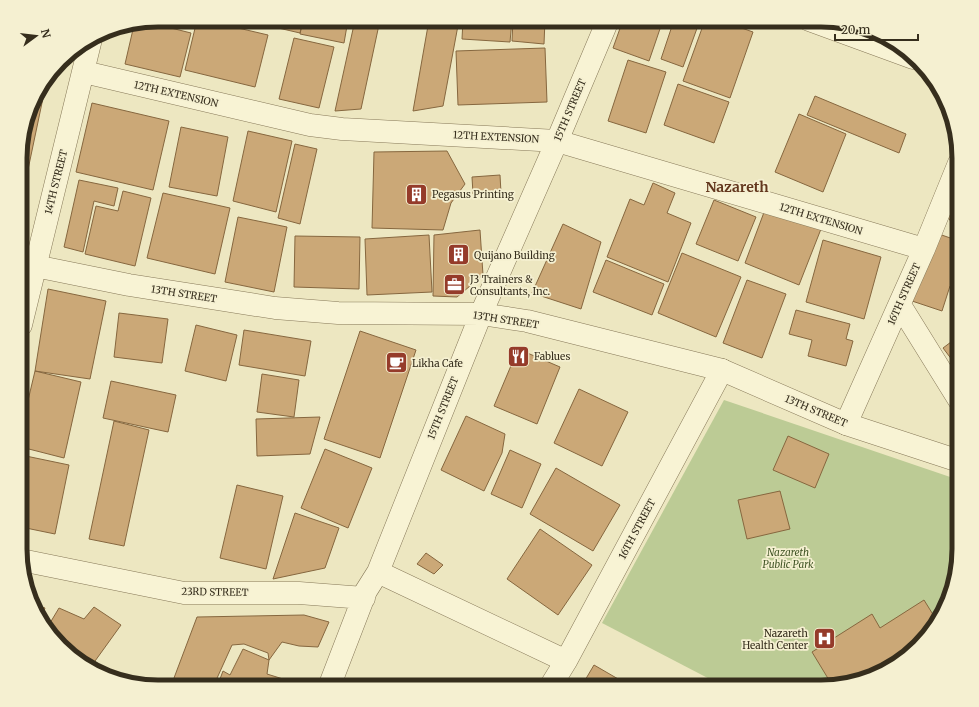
<svg xmlns="http://www.w3.org/2000/svg" width="979" height="707" font-family="Merriweather,serif">
	<rect width="100%" height="100%" fill="#ede7c1"/>
	<!-- green -->
	<path fill="#bccb95" d="M724,400L959,480V558L952,594L930,633L882,673L822,687H725L602,623Z"/>
	<!-- building -->
	<path fill="#cba877" stroke="#86673f" d="M156,20H182L180,26Z
		M197,20H204L268,35L255,87L185,70Z
		M229,20H267L265,28Z
		M275,20H303L300,33L274,27Z
		M303,20H348L344,43L300,34Z
		M355,20H380L361,109L335,111Z
		M429,20H459L443,106L413,111Z
		M463,20H512L510,42L462,39Z
		M513,20H545L544,44L512,41Z
		M623,20H663L649,61L613,48Z
		M674,20H700L683,67L661,59Z
		M705,20H719L753,32L730,98L683,81Z
		M147,22L191,33L180,77L125,64L134,25Z
		M294,38L334,47L319,108L279,99Z
		M545,48L547,102L458,105L456,51Z
		M628,60L666,72L646,133L608,121Z
		M47,79L21,203V140L34,97Z
		M678,84L729,102L714,143L664,125Z
		M815,96L906,134L899,153L807,115Z
		M92,103L169,121L153,190L76,172Z
		M799,114L846,134L823,192L775,172Z
		M181,127L228,137L217,196L169,187Z
		M248,131L292,141L276,212L233,201Z
		M295,144L317,149L300,224L278,218Z
		M447,151L465,184L451,203L443,230L372,228L374,152Z
		M500,175L501,193L473,194L472,177Z
		M79,180L118,188L114,206L94,201L83,252L64,247Z
		M653,183L675,193L667,213L691,223L668,282L607,257L630,199L644,205Z
		M123,191L151,198L135,266L85,254L96,206L118,211Z
		M163,193L230,208L215,274L147,258Z
		M714,200L756,217L738,261L696,244Z
		M959,206V232L946,215Z
		M766,207L821,229L799,285L745,263Z
		M238,217L287,227L274,292L225,282Z
		M563,224L601,242L581,309L532,293Z
		M480,230L483,275L457,297L433,296L434,235Z
		M933,232L959,241V295L950,286L942,311L912,301Z
		M429,235L432,292L367,295L365,239Z
		M295,236L360,237L359,289L294,287Z
		M823,240L881,257L864,319L806,302Z
		M682,253L741,277L716,337L658,313Z
		M606,260L664,284L652,315L593,292Z
		M747,280L786,294L762,358L723,343Z
		M48,289L106,301L90,379L35,371Z
		M796,310L850,324L846,339L853,341L846,366L808,356L812,340L789,334Z
		M119,313L168,319L162,363L114,357Z
		M196,325L237,335L226,381L185,371Z
		M244,330L311,341L305,376L239,365Z
		M360,331L416,350L380,458L324,439Z
		M959,336V369L943,348Z
		M518,349L560,367L537,424L494,406Z
		M35,371L81,382L64,458L21,447V430Z
		M262,374L299,380L294,417L257,412Z
		M111,381L176,395L168,432L103,418Z
		M579,389L628,412L602,466L554,443Z
		M466,416L505,434L502,453L484,491L441,470Z
		M320,417L310,454L257,456L256,419Z
		M114,421L149,430L124,546L89,539Z
		M788,436L829,454L815,488L773,470Z
		M325,449L372,468L348,528L301,508Z
		M510,450L541,464L522,508L491,494Z
		M21,455L69,465L55,534L21,527Z
		M556,468L620,505L593,551L530,514Z
		M237,485L283,496L266,569L220,558Z
		M780,491L790,529L747,539L738,500Z
		M295,513L339,528L325,568L273,579Z
		M540,529L592,565L558,615L507,579Z
		M426,553L443,565L434,574L417,564Z
		M924,600L937,621L930,633L882,673L832,685L812,652L872,614L880,628Z
		M34,604L45,608L40,620L38,618Z
		M94,607L121,625L90,668L74,658L47,628L59,608L84,619Z
		M304,615L329,622L318,647L299,646L282,642L269,660L268,653L244,644L232,645L213,687H193L174,678L197,617Z
		M243,649L269,660L267,674L283,679L280,687H217L223,671L230,675Z
		M594,665L632,687H581Z"/>
	<g fill="none" stroke-linecap="round" stroke-linejoin="round">
		<defs>
			<path id="minor" d="M809,20L913,58
				M84,72L310,125L342,129L557,141L924,249
				M35,266L129,285L275,308L338,313L481,314L378,572L366,591L329,687
				M900,305L959,400
				M21,325L91,39
				M846,424L924,249L959,163
				M21,560L184,593H299L364,598
				M378,572L566,661
				M550,687L566,661L722,370"/>
			<path id="tertiary" d="M608,20L557,141L481,314L527,321L722,370L846,424L959,461"/>
		</defs>
		<!-- minor casing -->
		<use href="#minor" stroke="#877959" stroke-width="23"/>
		<!-- tertiary casing -->
		<use href="#tertiary" stroke="#877959" stroke-width="23"/>
		<!-- minor -->
		<use href="#minor" stroke="#f8f3d4" stroke-width="22"/>
		<!-- tertiary -->
		<use href="#tertiary" stroke="#f8f3d4" stroke-width="22"/>
	</g>
	<!-- icons -->
	<defs>
		<symbol id="building-square" viewBox="-11 -11 22 22"><rect x="-9" y="-9" width="18" height="18" rx="4" fill="#953b2a" stroke="#f5f0d1"/><path d="M-4-6H4V6H1V3H-1V6H-4ZM-2.5-4.3h1.7v1.8h-1.7ZM.8-4.3h1.7v1.8H.8ZM-2.5-1h1.7V.8h-1.7ZM.8-1h1.7V.8H.8Z" fill="#fff"/></symbol>
		<symbol id="office-square" viewBox="-11 -11 22 22"><rect x="-9" y="-9" width="18" height="18" rx="4" fill="#953b2a" stroke="#f5f0d1"/><path d="M-6-3h4V-5.5h4V-3h4V5H-6ZM-1-4.5V-3h2v-1.5ZM-6 0V1H6V0Z" fill="#fff"/></symbol>
		<symbol id="restaurant-square" viewBox="-11 -11 22 22"><rect x="-9" y="-9" width="18" height="18" rx="4" fill="#953b2a" stroke="#f5f0d1"/><path d="M-5-6h1v4h1v-4h1v4h1v-4h1v5L-1.5 .5V6h-2V.5L-5-1ZM5-6V6H3V1.5H1.5Q1.5-4 5-6Z" fill="#fff"/></symbol>
		<symbol id="cafe-square" viewBox="-11 -11 22 22"><rect x="-9" y="-9" width="18" height="18" rx="4" fill="#953b2a" stroke="#f5f0d1"/><path d="M-5.5-4.5H6V0H3Q3 3.5 0 3.5H-2.5Q-5.5 3.5-5.5 0ZM3-3.2v2h1.7v-2ZM-6 4.5H4V6H-6Z" fill="#fff"/></symbol>
		<symbol id="hospital-square" viewBox="-11 -11 22 22"><rect x="-9" y="-9" width="18" height="18" rx="4" fill="#953b2a" stroke="#f5f0d1"/><path d="M-5-5h3v3.5h4V-5h3V5h-3V1.5h-4V5h-3Z" fill="#fff"/></symbol>
	</defs>
	<g fill-rule="evenodd">
		<use href="#building-square" x="404" y="182" width="25" height="25"/>
		<use href="#building-square" x="446" y="242" width="25" height="25"/>
		<use href="#office-square" x="442" y="272" width="25" height="25"/>
		<use href="#restaurant-square" x="506" y="344" width="25" height="25"/>
		<use href="#cafe-square" x="384" y="350" width="25" height="25"/>
		<use href="#hospital-square" x="812" y="626" width="25" height="25"/>
	</g>
	<g text-anchor="middle" dominant-baseline="central" stroke-width="3.5" stroke-linejoin="round" paint-order="stroke">
		<!-- street labels -->
		<g font-size="10" fill="#362e1d" stroke="#f5f0d1">
			<text transform="translate(176 94) rotate(13)">12TH EXTENSION</text>
			<text transform="translate(570 110) rotate(-67)">15TH STREET</text>
			<text transform="translate(496 137) rotate(3)">12TH EXTENSION</text>
			<text transform="translate(56 182) rotate(-76)">14TH STREET</text>
			<text transform="translate(821 219) rotate(17)">12TH EXTENSION</text>
			<text transform="translate(184 294) rotate(9)">13TH STREET</text>
			<text transform="translate(904 294) rotate(-66)">16TH STREET</text>
			<text transform="translate(506 320) rotate(9)">13TH STREET</text>
			<text transform="translate(443 408) rotate(-68)">15TH STREET</text>
			<text transform="translate(816 411) rotate(23)">13TH STREET</text>
			<text transform="translate(637 529) rotate(-62)">16TH STREET</text>
			<text transform="translate(215 592) rotate(1)">23RD STREET</text>
		</g>
		<!-- poi labels -->
		<g font-size="10" fill="#362e1d" stroke="#f5f0d1" text-anchor="start">
			<text x="432" y="194">Pegasus Printing</text>
			<text x="474" y="255">Quijano Building</text>
			<text x="470" y="279">J3 Trainers &amp;<tspan x="470" dy="12">Consultants, Inc.</tspan></text>
			<text x="534" y="356">Fablues</text>
			<text x="412" y="363">Likha Cafe</text>
			<text x="808" y="633" text-anchor="end">Nazareth<tspan x="808" dy="12">Health Center</tspan></text>
		</g>
		<!-- park labels -->
		<g font-size="10" font-style="italic" fill="#3f5324" stroke="#f5f0d1">
			<text x="788" y="552">Nazareth<tspan x="788" dy="12">Public Park</tspan></text>
		</g>
		<!-- district labels -->
		<g font-size="14" font-weight="bold" fill="#63371d" stroke="#f5f0d1">
			<text x="737" y="187">Nazareth</text>
		</g>
	</g>
	<!-- crop -->
	<path d="M0 0H979V707H0ZM158 27H821A131 131 0 0 1 952 158V549A131 131 0 0 1 821 680H158A131 131 0 0 1 27 549V158A131 131 0 0 1 158 27Z" fill="#f5f0d1" fill-rule="evenodd"/>
	<path fill="none" stroke="#362e1d" stroke-width="5" d="M158 27H821A131 131 0 0 1 952 158V549A131 131 0 0 1 821 680H158A131 131 0 0 1 27 549V158A131 131 0 0 1 158 27Z"/>
	<!-- north arrow -->
	<g transform="translate(36 36) rotate(75)" stroke="#f5f0d1" stroke-width="3" paint-order="stroke">
	<path d="M0-3L7 15L0 10L-7 15Z" fill="#362e1d"/>
	<text y="-6" font-size="11" font-weight="bold" text-anchor="middle" fill="#362e1d">N</text>
	</g>
	<!-- scale -->
	<path d="M835 34v6h83v-6" fill="none" stroke="#362e1d" stroke-width="2"/>
	<text x="841" y="34" font-size="12" fill="#362e1d" stroke="#f5f0d1" stroke-width="3" paint-order="stroke">20 m</text>
</svg>
